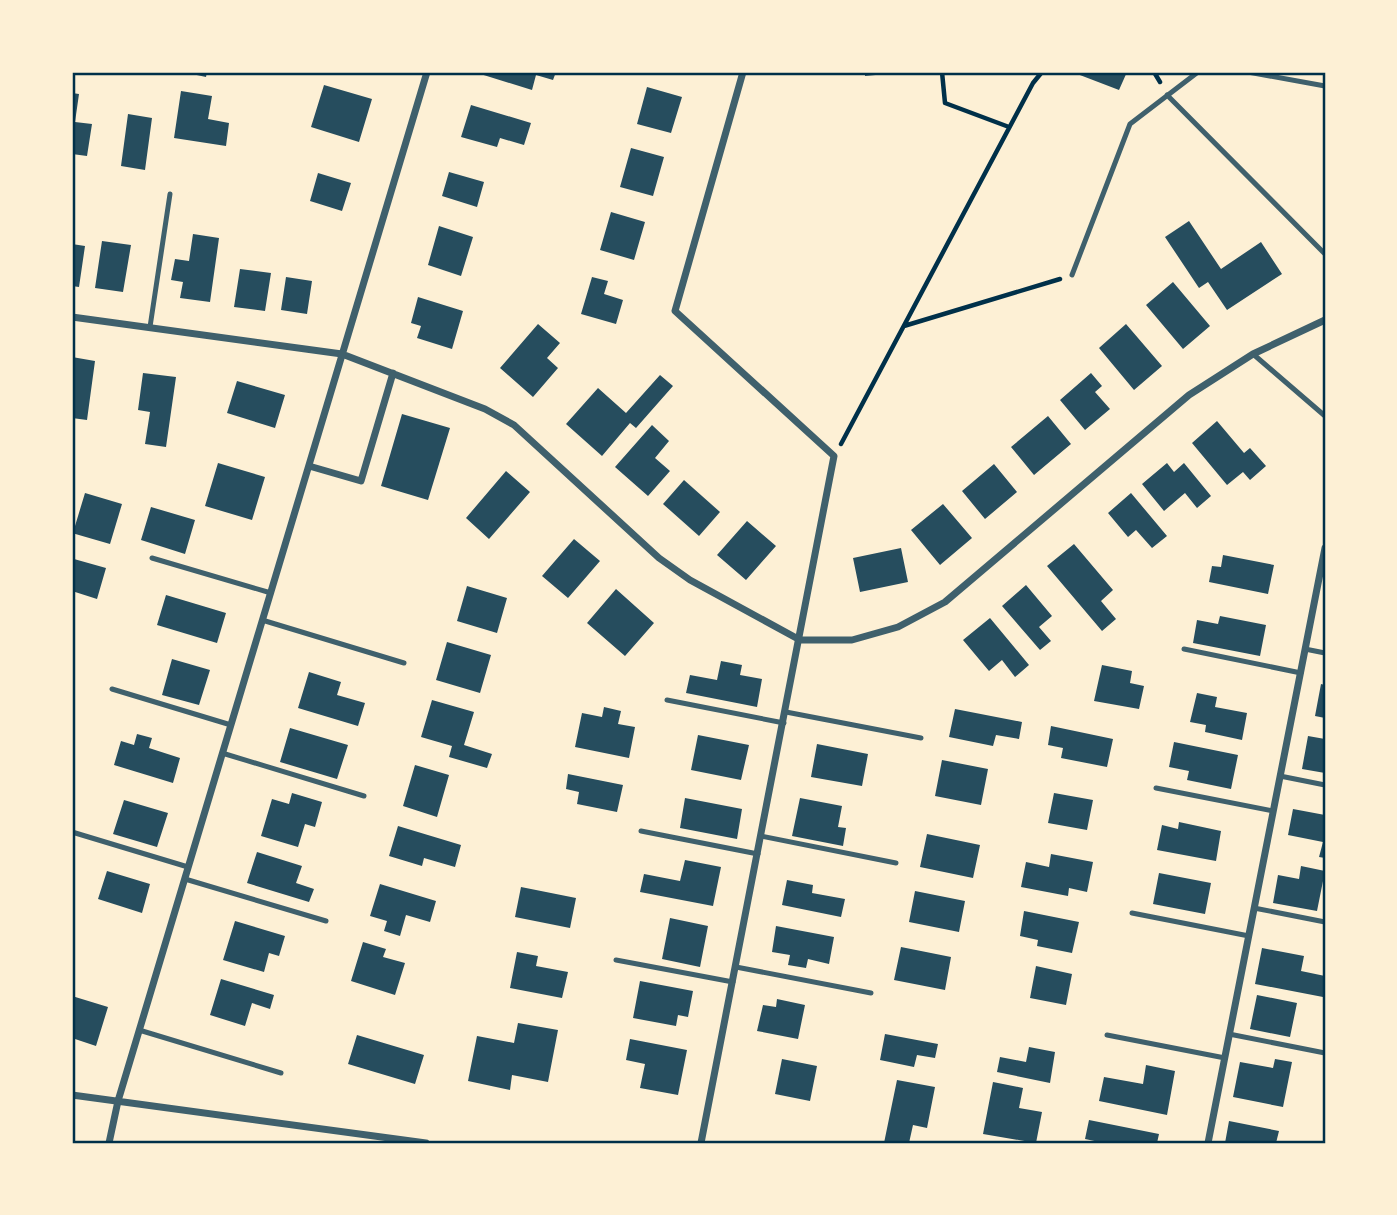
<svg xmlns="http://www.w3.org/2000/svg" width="1397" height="1215" font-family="Montserrat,sans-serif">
	<rect width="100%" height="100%" fill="#fdf0d5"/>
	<!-- building -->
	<path fill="#264d5e" d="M192,72H207L206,77L192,74Z
		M474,72H556L553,80L536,75L532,90Z
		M865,72H886V74L865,76Z
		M1072,72H1127L1119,90Z
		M324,85L372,99L359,142L311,127Z
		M647,87L682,97L671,133L637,124Z
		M181,91L212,96L208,119L229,123L226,146L174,138Z
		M72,93L79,94L75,122L92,124L87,156L72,154Z
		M471,105L531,123L524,145L500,138L497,147L461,137Z
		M128,114L152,118L145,170L121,166Z
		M631,148L664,157L653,196L620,187Z
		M449,172L484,182L477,207L442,196Z
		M318,173L351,183L342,211L310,201Z
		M611,212L645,222L634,260L600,250Z
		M1189,221L1221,269L1261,242L1282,274L1227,310L1208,282L1199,288L1165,237Z
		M439,226L473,237L461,276L428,265Z
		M193,234L219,238L210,302L180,298L183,282L171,280L175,259L189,261Z
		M102,241L131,245L123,292L95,288Z
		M72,244L85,246L79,287L72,286Z
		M240,269L271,273L265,311L234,307Z
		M286,277L312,281L307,314L281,310Z
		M592,277L608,281L604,294L623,300L616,324L581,314Z
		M1173,282L1210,326L1183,349L1146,305Z
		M418,297L463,311L452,349L417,338L421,326L411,323Z
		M538,324L560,343L547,358L558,368L533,397L500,368Z
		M1126,324L1162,366L1134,390L1099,348Z
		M72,357L95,361L87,420L72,418Z
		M143,373L176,377L166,447L145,444L150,412L138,410Z
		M1091,373L1102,386L1095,392L1110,409L1085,430L1060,400Z
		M660,375L673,386L636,428L630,423L602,456L566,424L598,388L626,413Z
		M237,381L285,395L275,428L227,413Z
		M402,414L450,428L428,500L381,486Z
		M1048,416L1071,444L1034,475L1011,447Z
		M1217,421L1244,453L1250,448L1266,466L1250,480L1243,472L1227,485L1192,443Z
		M652,425L669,441L655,458L670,471L648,496L615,467Z
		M218,463L265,477L252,520L205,506Z
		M1167,463L1174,472L1184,463L1211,496L1197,508L1185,493L1164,511L1142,484Z
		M994,464L1017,492L985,519L962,491Z
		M506,471L530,492L489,539L466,518Z
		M684,480L720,512L699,536L663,504Z
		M85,493L122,504L110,544L72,533V525L75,526Z
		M1131,493L1167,536L1152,548L1136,530L1128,537L1108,513Z
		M943,504L972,538L940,565L911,530Z
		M151,507L195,520L185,554L141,540Z
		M747,521L776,546L746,580L717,555Z
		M574,539L600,561L568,598L542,576Z
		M1074,544L1113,590L1101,601L1116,619L1102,631L1047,566Z
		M901,548L908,582L860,592L853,558Z
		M1223,555L1274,565L1268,594L1209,582L1212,566L1221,567Z
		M74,559L106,568L97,599L72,591V567Z
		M1026,585L1052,616L1039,627L1051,641L1040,650L1002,606Z
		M467,586L507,598L497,633L457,621Z
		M616,589L654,623L625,656L587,623Z
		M166,595L226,613L217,643L157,625Z
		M1220,616L1266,625L1260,656L1193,643L1197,620L1218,624Z
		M990,618L1029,665L1015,677L1002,660L989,671L963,640Z
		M447,642L491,655L480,693L436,680Z
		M172,659L210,670L199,705L162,695Z
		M721,661L742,665L740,675L762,679L757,707L686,693L690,675L717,680Z
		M1102,665L1132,671L1130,683L1144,686L1139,709L1094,701Z
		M309,672L341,682L337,695L365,703L358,726L298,708Z
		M1321,684L1325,685V718L1315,716Z
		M1197,693L1217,697L1215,707L1247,713L1242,740L1205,732L1206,725L1190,722Z
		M432,700L474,712L464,745L492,754L487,768L449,757L452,746L421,737Z
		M604,707L621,711L618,724L635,727L629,758L575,747L582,713L602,717Z
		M955,709L1022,722L1019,739L996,735L993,746L949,737Z
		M1051,726L1113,739L1107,767L1061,758L1063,748L1048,745Z
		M290,728L348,745L337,779L280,762Z
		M137,734L152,738L149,748L180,758L173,783L114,765L121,741L134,745Z
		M698,735L749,745L741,780L691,770Z
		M1308,736L1325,739V773L1302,769Z
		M1174,742L1238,755L1231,789L1187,780L1189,771L1169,767Z
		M817,744L868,754L862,786L811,777Z
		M942,760L988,769L981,805L935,796Z
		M415,765L449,775L437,817L403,806Z
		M568,774L623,785L617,812L577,804L579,792L566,789Z
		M292,793L322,802L315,827L305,824L298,847L261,836L272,799L289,804Z
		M1054,793L1093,800L1087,830L1048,823Z
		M685,798L742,809L737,839L680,828Z
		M800,798L842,806L838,827L846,828L843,846L792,836Z
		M124,800L168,813L157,847L113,834Z
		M1293,809L1325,815V858L1319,857L1323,842L1288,835Z
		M1179,822L1221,831L1216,861L1157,850L1162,825L1178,829Z
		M398,826L461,845L455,867L424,858L422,866L389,856Z
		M927,834L980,845L973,878L920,867Z
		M257,852L302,866L296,883L314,889L309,902L247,883Z
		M1051,854L1093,862L1087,892L1069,888L1068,896L1021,887L1026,862L1049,867Z
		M685,860L721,867L713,906L640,892L644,874L680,881Z
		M1301,866L1325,871L1317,911L1273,903L1278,875L1299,879Z
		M107,871L150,884L142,913L98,899Z
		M1159,873L1211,883L1205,914L1153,904Z
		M787,880L813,885L812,893L845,899L841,917L782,905Z
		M380,884L436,901L430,922L406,915L400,936L384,931L387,921L370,916Z
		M521,887L576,898L570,928L515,917Z
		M915,891L965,901L959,932L909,922Z
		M1024,911L1079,922L1072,953L1037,946L1038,940L1020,936Z
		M670,918L708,926L700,967L662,959Z
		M235,921L285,936L279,956L269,953L264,972L223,960Z
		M776,926L834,937L829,964L808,959L806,968L788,965L790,955L772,952Z
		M363,942L386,949L383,957L405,963L395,995L351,981Z
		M901,947L951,957L945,990L894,980Z
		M1262,948L1304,956L1301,971L1325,976L1323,997L1255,984Z
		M517,952L538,956L536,966L568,972L562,998L510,988Z
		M1036,966L1072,974L1066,1005L1030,998Z
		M221,979L274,995L270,1009L252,1003L245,1026L210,1015Z
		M640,981L693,991L688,1017L678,1015L676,1026L633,1018Z
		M1257,995L1297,1003L1290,1037L1250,1029Z
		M72,996L108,1007L96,1046L72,1038Z
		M777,999L805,1005L798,1039L757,1031L763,1005L776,1007Z
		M518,1023L558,1030L548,1082L512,1075L510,1090L468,1081L477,1036L514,1043Z
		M885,1034L938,1044L935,1058L917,1055L914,1067L880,1060Z
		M357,1035L424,1055L415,1084L348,1064Z
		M630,1039L687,1050L678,1095L640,1088L645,1064L626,1060Z
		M1029,1047L1055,1052L1050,1083L997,1072L1000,1057L1026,1062Z
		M782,1059L817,1066L810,1101L775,1094Z
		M1275,1059L1292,1062L1283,1107L1233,1097L1240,1062L1273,1068Z
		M1146,1065L1175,1071L1167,1115L1099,1101L1104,1077L1143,1084Z
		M897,1080L935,1087L927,1128L913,1125L909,1143H884Z
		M993,1082L1023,1088L1019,1108L1042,1112L1036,1143L983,1134Z
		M1089,1120L1159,1134L1157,1143H1104L1085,1139Z
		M1229,1121L1279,1131L1276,1143H1225Z"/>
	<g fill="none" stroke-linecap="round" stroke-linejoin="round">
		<!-- path -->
		<path stroke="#003049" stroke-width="4.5" d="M942,72L945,103L1009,127
			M1154,72L1160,82
			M904,326L1060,279
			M841,444L1033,83L1042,72"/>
		<!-- service -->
		<path stroke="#3f606c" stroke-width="5" d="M1248,72L1325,86
			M1167,95L1325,254
			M1072,275L1130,124L1198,72
			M150,327L170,194
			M1253,354L1325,416
			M152,558L271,593
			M262,620L404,663
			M1184,649L1301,673
			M1305,649L1325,653
			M112,689L231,725
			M667,700L784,723
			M786,712L921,738
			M222,753L364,796
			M1280,776L1325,785
			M1156,788L1273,811
			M641,831L758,854
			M72,832L188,867
			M761,836L896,863
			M185,879L326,921
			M1254,908L1325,922
			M1132,913L1249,936
			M616,960L733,982
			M736,967L871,993
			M139,1030L281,1073
			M1229,1034L1325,1053
			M1107,1035L1225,1058"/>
		<!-- minor -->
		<path stroke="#3f606c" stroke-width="7" d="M72,317L342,354L485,409L514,425L659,558L690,580L800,640H852L898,627L945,602L1189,395L1253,354L1325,320
			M309,466L361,481L393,373
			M72,1095L426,1143
			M109,1143L118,1101L427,72
			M701,1143L834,456L675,311L743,72
			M1208,1143L1325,548"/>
	</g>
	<!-- border -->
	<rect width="1397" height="1215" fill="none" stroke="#fdf0d5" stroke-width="147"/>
	<rect x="74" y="74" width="1250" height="1068" fill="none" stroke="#003049" stroke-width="2.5"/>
</svg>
